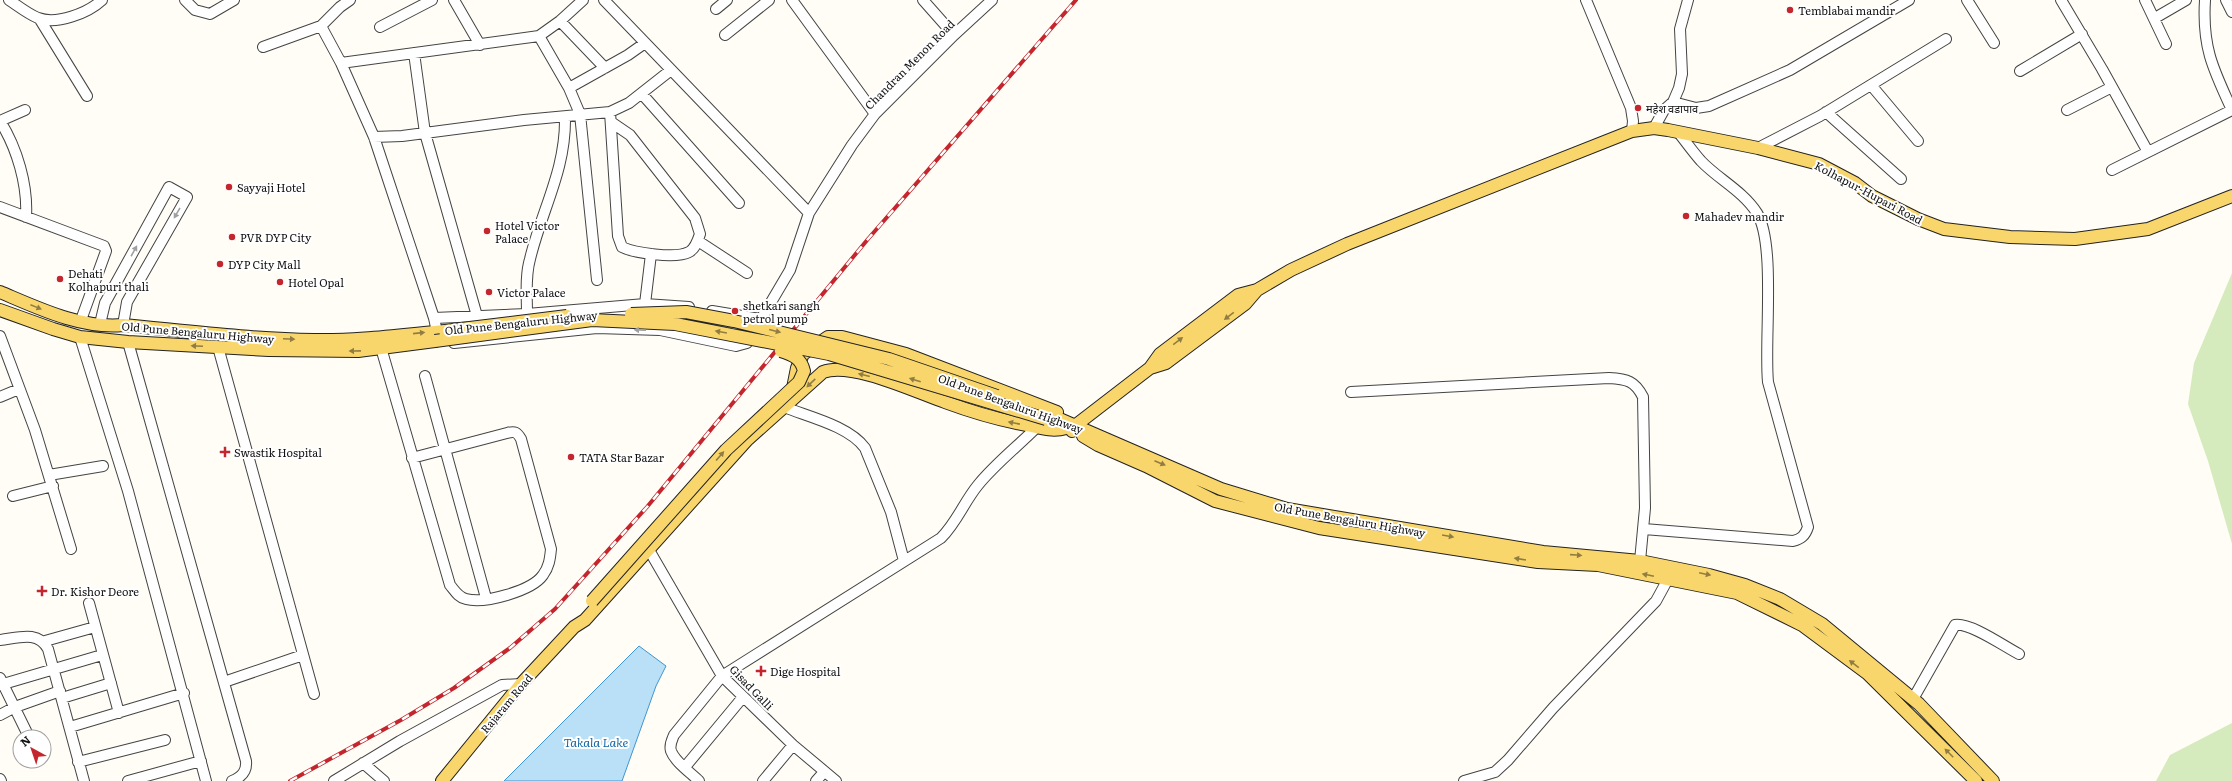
<svg xmlns="http://www.w3.org/2000/svg" width="2232" height="781" font-family="Literata,'Noto Sans Devanagari',serif">
	<rect width="100%" height="100%" fill="#fffdf5"/>
	<!-- green -->
	<path fill="#d5ebbd" d="M2232,273V544L2208,461L2188,404L2194,363Z
		M2232,723V781H2156L2170,755Z"/>
	<!-- water -->
	<path fill="#b9e0f7" stroke="#3f96cf" d="M639,646L666,666L656,686L622,781H504Z"/>
	<g fill="none" stroke-linecap="round" stroke-linejoin="round">
		<defs>
			<path id="minor" d="M9,0C18,6 28,14 38,18C57,25 88,13 102,0
				M185,0L195,10L210,14L234,0
				M350,0L340,7L321,26L341,63L374,137L434,318L437,332
				M454,0L480,45
				M604,0L809,213
				M792,0L875,114
				M923,0L954,35
				M1586,0L1631,108L1633,121L1632,131
				M1967,0L1994,43
				M2061,0L2102,69L2148,152
				M2145,0L2166,44
				M2205,0C2202,47 2213,69 2232,110
				M2226,0L2232,12
				M716,9L727,0
				M39,18L87,96
				M2155,18L2186,0
				M560,21L605,68
				M380,27L432,0
				M725,35L769,0
				M539,36L569,88L580,114L597,280
				M263,47L321,26
				M414,53L425,133L477,316
				M341,63L539,36L560,21L583,0
				M2020,71L2082,34
				M1871,85L1918,141
				M569,88L628,55L645,43
				M642,94L739,203
				M1673,102L1696,108L1709,106L1790,70L1909,0
				M25,110L0,121C17,148 28,185 26,217
				M2067,110L2112,87
				M610,112L618,236L622,247C634,253 676,259 689,252C695,249 698,240 700,234L695,218L630,135L611,122
				M1826,112L1901,179
				M1654,128L1664,110L1673,102L1679,88L1682,74L1680,29L1688,0
				M374,137L402,136L524,120L610,112L629,103L671,70
				M1758,148L1820,116L1946,39
				M2112,170L2232,110
				M0,207L104,246L106,251L81,320
				M698,241L747,273
				M645,304L651,254
				M712,311L760,319
				M527,314C527,296 525,276 530,259C542,209 566,170 565,117
				M434,318L527,314L645,304L689,307
				M100,324L105,303L169,187L187,197L127,302L123,325
				M0,336L35,430L71,549
				M80,337L128,491L206,781
				M379,341L450,585C455,591 458,597 466,599C484,604 532,591 543,575C549,567 550,559 551,549L521,439C517,432 515,431 507,433L412,458
				M128,342L246,761C247,771 242,777 232,781
				M454,343L597,328L660,330L736,346L747,343L790,270L809,213L852,145L875,114L954,35L992,0
				M218,347L314,694
				M425,376L486,598
				M1351,392L1609,378C1627,379 1635,381 1643,397L1645,508L1640,561
				M0,397L19,389
				M784,407C809,417 849,426 865,448L891,512L904,561
				M49,475L103,466
				M13,496L53,486
				M1644,529L1793,541C1801,539 1805,536 1808,527L1768,382C1764,342 1776,244 1757,213C1743,191 1718,179 1701,161C1693,152 1686,142 1678,132
				M649,550L722,676L793,745L836,781
				M89,603L119,713
				M0,640C18,638 38,630 48,649L84,781
				M45,641L95,627
				M0,678L29,737
				M224,682L303,655
				M0,685L102,655
				M62,698L111,683
				M1913,699L1955,625C1970,622 2005,647 2019,654
				M0,715L15,707L60,691
				M70,727L184,693
				M78,762L165,740
				M363,763L384,781
				M685,767L743,697
				M0,779L1,781
				M128,781L201,761
				M334,781L400,741L502,685L521,684
				M699,781C691,773 675,762 671,751C669,745 672,740 674,735L722,676L941,538C957,522 964,502 978,485C995,464 1018,446 1037,427
				M763,781L793,745
				M816,781L824,772
				M1464,781L1495,772L1508,760L1553,708L1656,601L1668,579"/>
			<path id="major" d="M0,292C38,308 81,329 123,325C187,331 250,339 314,340C358,341 401,335 445,331
				M0,310L53,329L80,337L128,342L269,350L358,351L435,341
				M1150,368L1166,363L1245,304L1257,290
				M792,393L797,368L803,354L828,337H842L906,354L1057,412
				M1048,414L1221,489L1287,509L1543,552L1640,561L1709,575L1745,585L1780,599L1822,624L1919,704L1993,781
				M1072,431L1076,425L1150,368L1160,354L1238,295L1257,290L1291,270L1347,244L1632,131L1654,128L1668,130L1758,148L1819,164L1855,183L1872,196L1918,219L1944,229L2010,237L2075,239L2148,229L2232,196
				M1083,436L1098,445L1146,466L1215,501L1319,528L1538,562L1598,565L1737,593L1802,625L1868,674L1976,781
				M442,781L521,684L574,627L585,620L747,440L823,372C851,361 916,392 945,402C972,412 999,420 1027,425C1040,428 1053,432 1066,428"/>
		</defs>
		<!-- minor casing -->
		<use href="#minor" stroke="#444" stroke-width="12"/>
		<!-- major casing -->
		<use href="#major" stroke="#222" stroke-width="14"/>
		<!-- minor -->
		<use href="#minor" stroke="#fff" stroke-width="10"/>
		<!-- major -->
		<use href="#major" stroke="#f9d66b" stroke-width="12"/>
		<defs>
			<path id="rail" d="M290,781L401,720L454,688L510,648L555,609L647,507L868,239L1076,0"/>
		</defs>
		<!-- rail casing -->
		<use href="#rail" stroke="#c4262e" stroke-width="4"/>
		<!-- rail -->
		<use href="#rail" stroke="#fff" stroke-width="2.5" stroke-dasharray="8" stroke-linecap="butt"/>
		<defs>
			<path id="major-bridge" d="M631,314L686,312L734,321L889,359L997,396
				M445,331L567,316
				M435,341L592,320L675,324L829,354L1046,419
				M592,601L726,450L799,382L804,371C801,358 793,355 781,351"/>
		</defs>
		<!-- major-bridge casing -->
		<use href="#major-bridge" stroke="#222" stroke-width="14" stroke-linecap="butt"/>
		<!-- major-bridge -->
		<use href="#major-bridge" stroke="#f9d66b" stroke-width="12"/>
	</g>
	<!-- one-way arrows -->
	<defs><path id="oneway-solid" d="M-6-.8H1V-3.2L6.5 0L1 3.2V.8H-6Z"/></defs>
	<g fill="#a0a0a0">
		<use href="#oneway-solid" transform="translate(177 213) rotate(120)"/>
		<use href="#oneway-solid" transform="translate(134 251) rotate(-61)"/>
		<use href="#oneway-solid" transform="translate(640 330) rotate(-178)"/>
	</g>
	<g fill="#917d42">
		<use href="#oneway-solid" transform="translate(36 307) rotate(22)"/>
		<use href="#oneway-solid" transform="translate(1229 316) rotate(143)"/>
		<use href="#oneway-solid" transform="translate(775 331) rotate(14)"/>
		<use href="#oneway-solid" transform="translate(721 332) rotate(-170)"/>
		<use href="#oneway-solid" transform="translate(419 333) rotate(-6)"/>
		<use href="#oneway-solid" transform="translate(289 339) rotate(2)"/>
		<use href="#oneway-solid" transform="translate(1178 341) rotate(-37)"/>
		<use href="#oneway-solid" transform="translate(197 346) rotate(-177)"/>
		<use href="#oneway-solid" transform="translate(355 351) rotate(179)"/>
		<use href="#oneway-solid" transform="translate(864 375) rotate(-166)"/>
		<use href="#oneway-solid" transform="translate(915 380) rotate(-163)"/>
		<use href="#oneway-solid" transform="translate(811 383) rotate(136)"/>
		<use href="#oneway-solid" transform="translate(1014 423) rotate(-169)"/>
		<use href="#oneway-solid" transform="translate(720 456) rotate(-49)"/>
		<use href="#oneway-solid" transform="translate(1160 463) rotate(23)"/>
		<use href="#oneway-solid" transform="translate(1448 536) rotate(10)"/>
		<use href="#oneway-solid" transform="translate(1576 555) rotate(4)"/>
		<use href="#oneway-solid" transform="translate(1520 559) rotate(-171)"/>
		<use href="#oneway-solid" transform="translate(1705 574) rotate(12)"/>
		<use href="#oneway-solid" transform="translate(1648 575) rotate(-168)"/>
		<use href="#oneway-solid" transform="translate(1854 664) rotate(-143)"/>
		<use href="#oneway-solid" transform="translate(1949 753) rotate(-135)"/>
	</g>
	<!-- markers -->
	<g fill="#c4262e" stroke="#fff" stroke-width="1.5">
		<circle cx="1790" cy="10" r="4"/>
		<circle cx="1638" cy="108" r="4"/>
		<circle cx="229" cy="187" r="4"/>
		<circle cx="1686" cy="216" r="4"/>
		<circle cx="487" cy="231" r="4"/>
		<circle cx="232" cy="237" r="4"/>
		<circle cx="220" cy="264" r="4"/>
		<circle cx="60" cy="279" r="4"/>
		<circle cx="280" cy="282" r="4"/>
		<circle cx="489" cy="292" r="4"/>
		<circle cx="735" cy="311" r="4"/>
		<path d="M223 446h4v4h4v4h-4v4h-4v-4h-4v-4h4z"/>
		<circle cx="571" cy="457" r="4"/>
		<path d="M40 585h4v4h4v4h-4v4h-4v-4h-4v-4h4z"/>
		<path d="M759 665h4v4h4v4h-4v4h-4v-4h-4v-4h4z"/>
	</g>
	<g text-anchor="middle" dominant-baseline="central" stroke-width="4" stroke-linejoin="round" paint-order="stroke">
		<!-- poi labels -->
		<g font-size="11" fill="#111" stroke="#fff" text-anchor="start">
			<text x="1798" y="10">Temblabai mandir</text>
			<text x="1646" y="108">महेश वडापाव</text>
			<text x="237" y="187">Sayyaji Hotel</text>
			<text x="1694" y="216">Mahadev mandir</text>
			<text x="495" y="225">Hotel Victor<tspan x="495" dy="13">Palace</tspan></text>
			<text x="240" y="237">PVR DYP City</text>
			<text x="228" y="264">DYP City Mall</text>
			<text x="68" y="273">Dehati<tspan x="68" dy="13">Kolhapuri thali</tspan></text>
			<text x="288" y="282">Hotel Opal</text>
			<text x="497" y="292">Victor Palace</text>
			<text x="743" y="305">shetkari sangh<tspan x="743" dy="13">petrol pump</tspan></text>
			<text x="234" y="452">Swastik Hospital</text>
			<text x="579" y="457">TATA Star Bazar</text>
			<text x="51" y="591">Dr. Kishor Deore</text>
			<text x="770" y="671">Dige Hospital</text>
		</g>
		<!-- street labels -->
		<g font-size="11" fill="#111" stroke="#fff">
			<text transform="translate(909 64) rotate(-45)">Chandran Menon Road</text>
			<text transform="translate(1869 192) rotate(28)">Kolhapur-Hupari Road</text>
			<text transform="translate(521 322) rotate(-6)">Old Pune Bengaluru Highway</text>
			<text transform="translate(198 332) rotate(5)">Old Pune Bengaluru Highway</text>
			<text transform="translate(1011 403) rotate(20)">Old Pune Bengaluru Highway</text>
			<text transform="translate(1350 519) rotate(10)">Old Pune Bengaluru Highway</text>
			<text transform="translate(752 687) rotate(46)">Gisad Galli</text>
			<text transform="translate(506 703) rotate(-50)">Rajaram Road</text>
		</g>
		<!-- water labels -->
		<g font-size="12" font-style="italic" fill="#1768a6" stroke="#fff">
			<text x="596" y="742">Takala Lake</text>
		</g>
	</g>
	<!-- north arrow -->
	<g transform="translate(32 749) rotate(320)"><circle r="19" fill="#ffffff" stroke="#a0a0a0"/>
	<path d="M0-3L7 15L0 10L-7 15Z" fill="#c4262e"/>
	<text y="-6" font-size="11" font-weight="bold" text-anchor="middle" fill="#111111">N</text>
	</g>
</svg>
